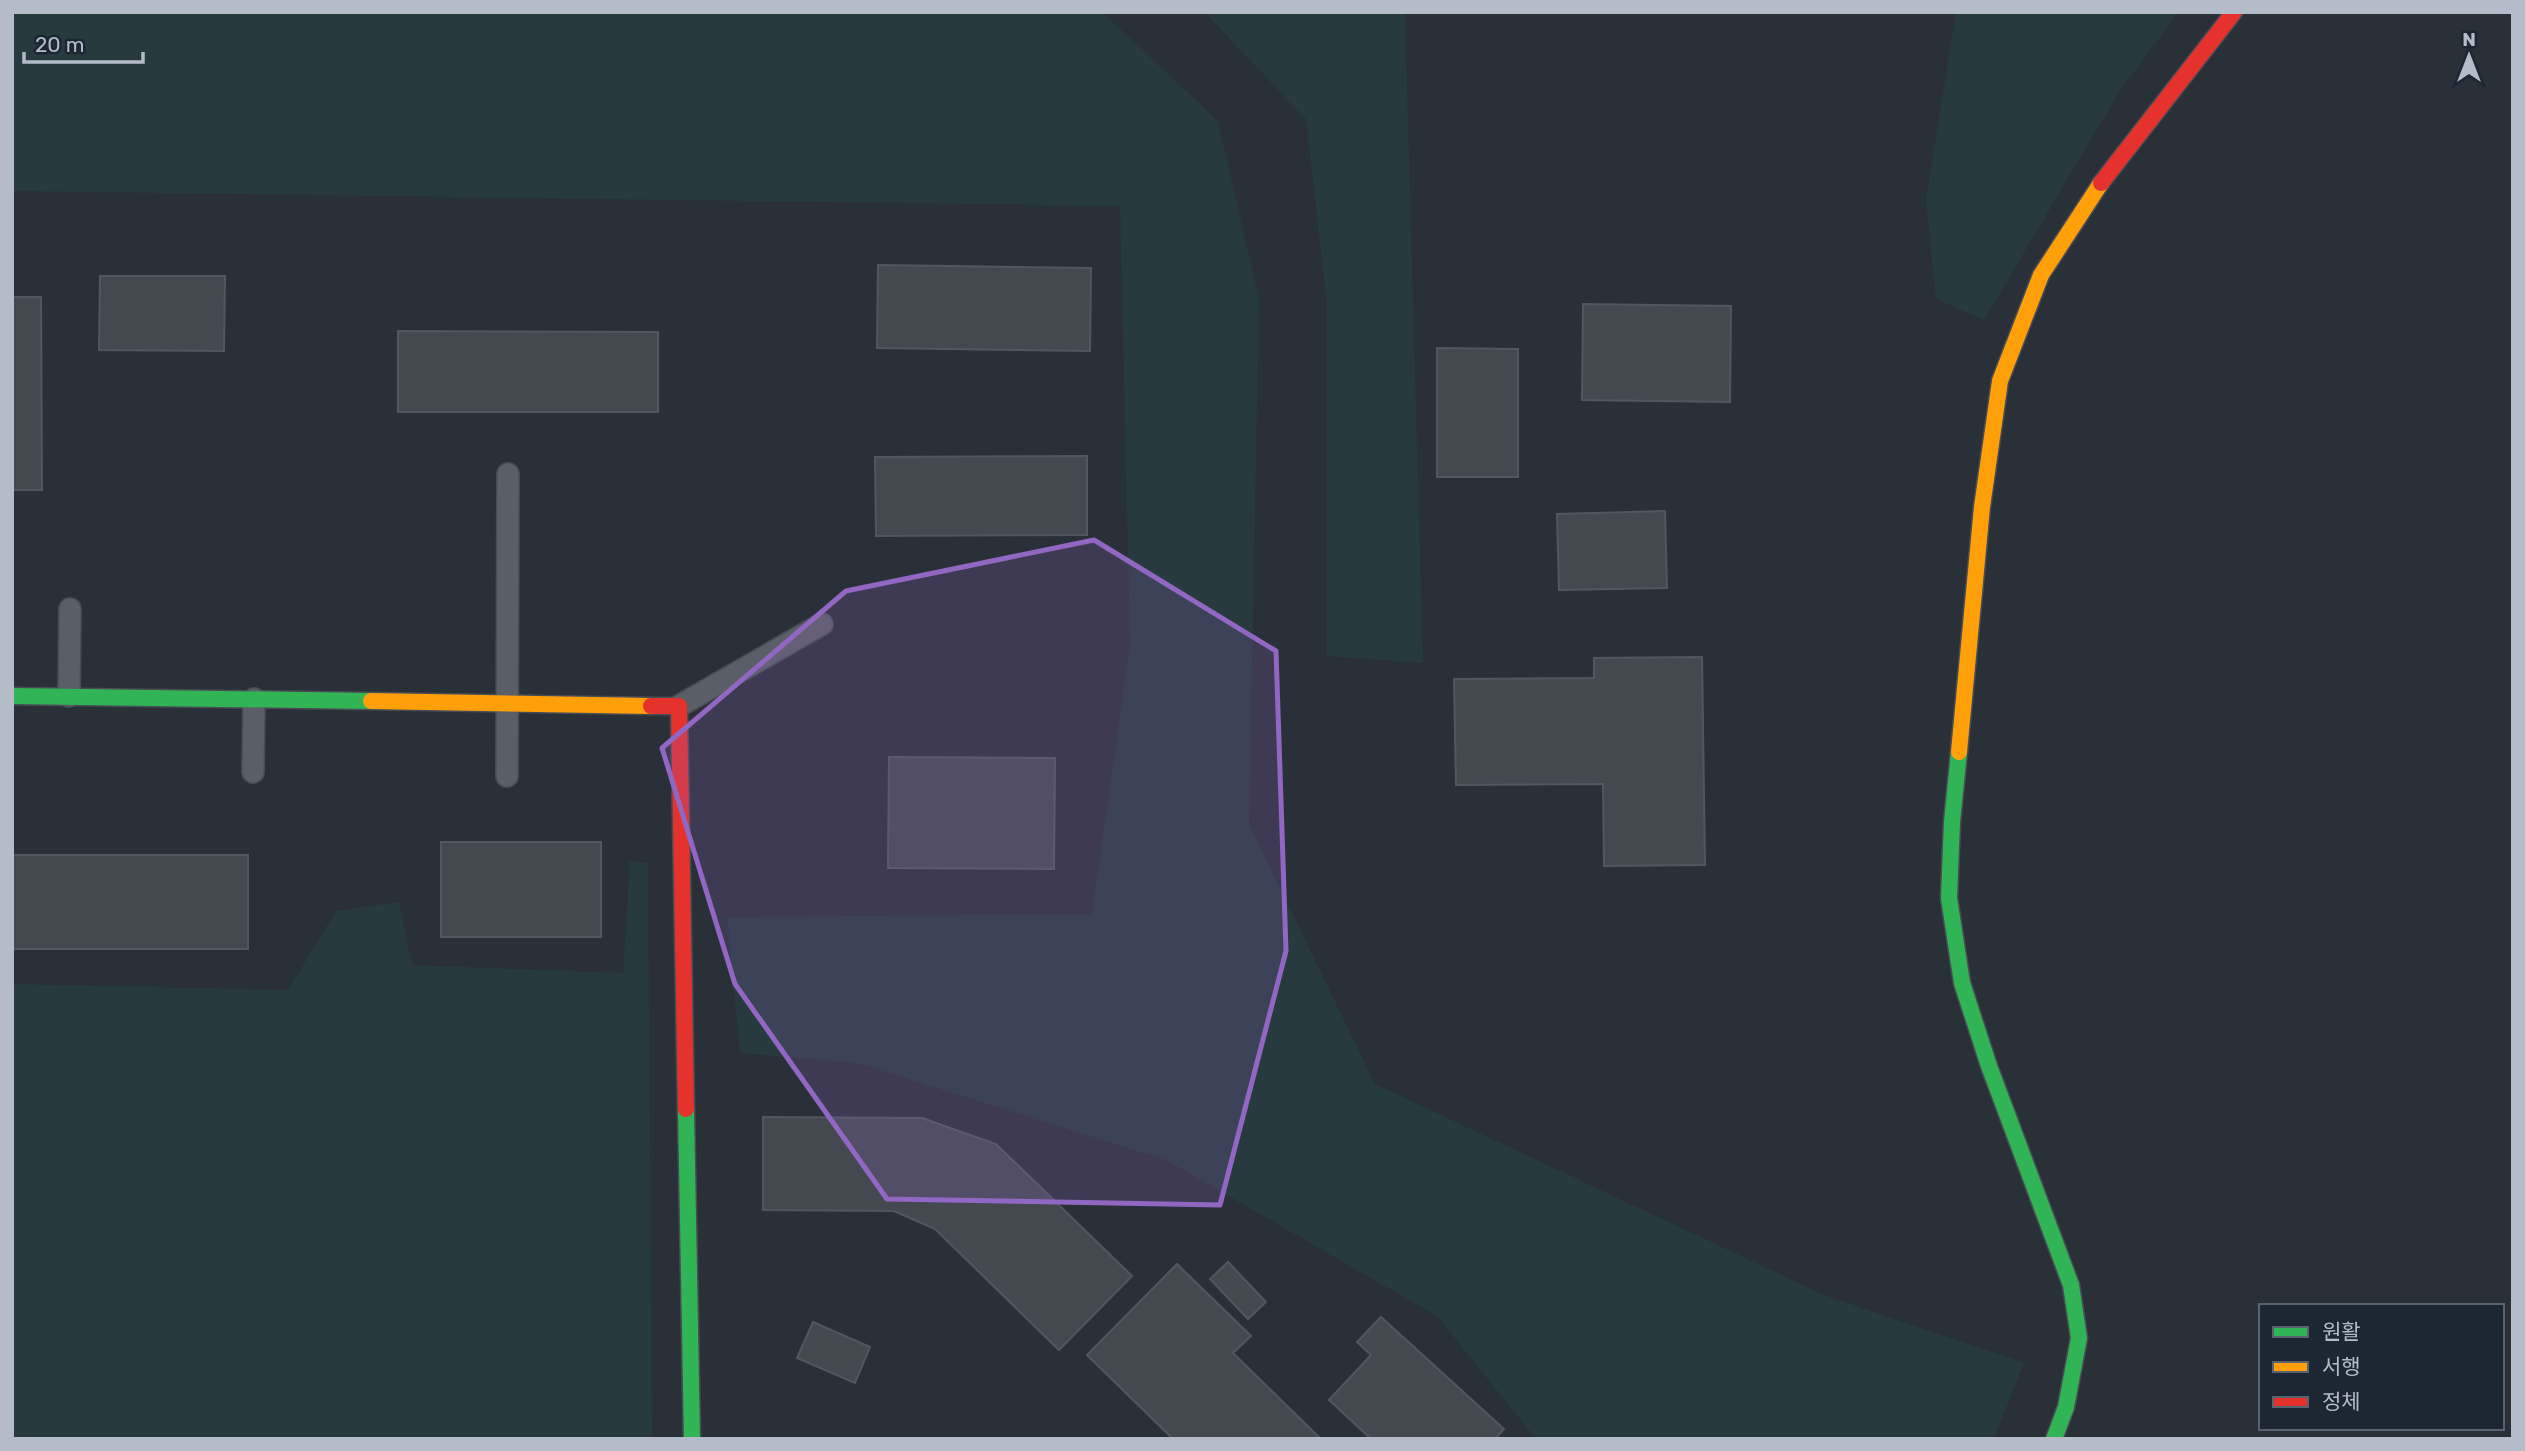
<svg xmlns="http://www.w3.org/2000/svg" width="2525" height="1451" font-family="Rubik,'Noto Sans KR',sans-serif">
	<rect width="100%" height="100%" fill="#2a3038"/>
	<!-- green -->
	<path fill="#273a3e" d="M12,12H1102L1218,121L1259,299L1249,824L1375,1084L1824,1295L2024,1363L1994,1439H1536L1437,1316L1166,1160L857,1063L740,1053L727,917L1092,914L1130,644L1120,206L12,191Z
		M1204,12H1405L1423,663L1327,656V305L1306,119Z
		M1956,12H2179L2119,92L1984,320L1936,299L1926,199Z
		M630,861L648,863L652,1439H12V984L288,990L336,911L399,902L412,965L623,973Z"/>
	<!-- building -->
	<path fill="#444950" stroke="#52575f" stroke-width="2" d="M878,265L1091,268L1090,351L877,348Z
		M100,276H225L224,351L99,350Z
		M12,297H41L42,490H12Z
		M1583,304L1731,306L1730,402L1582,400Z
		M398,331L658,332V412H398Z
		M1437,348L1518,349V477H1437Z
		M1087,456V535L876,536L875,457Z
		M1665,511L1667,588L1559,590L1557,514Z
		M1702,657L1705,865L1604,866L1603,784L1456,785L1454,679L1594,678V658Z
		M889,757L1055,758L1054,869L888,868Z
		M441,842H601V937H441Z
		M12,855H248V949H12Z
		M763,1117L922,1118L996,1144L1132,1276L1059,1350L935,1229L894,1211L763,1210Z
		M1228,1262L1266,1302L1248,1319L1210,1279Z
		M1177,1264L1251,1336L1233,1353L1321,1439H1173L1087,1355Z
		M1381,1317L1504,1429L1495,1439H1371L1329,1400L1371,1355L1357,1342Z
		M813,1322L870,1347L855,1383L797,1358Z"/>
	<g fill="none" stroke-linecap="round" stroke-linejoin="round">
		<defs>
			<path id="lane" d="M69,696L70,609
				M679,706L822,624
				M253,772L254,699
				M507,776L508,474"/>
			<path id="fast" d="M12,696L371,701
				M1959,752L1952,822L1949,898L1962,983L1989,1066L2071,1285L2079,1338L2066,1407L2054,1439
				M686,1109L692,1439"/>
			<path id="slow" d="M371,701L651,706
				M1959,752L1982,507L2000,381L2041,275L2101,183"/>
			<path id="jam" d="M2101,183L2234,12
				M651,706H679L686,1109"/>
		</defs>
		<!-- lane casing -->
		<use href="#lane" stroke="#484c53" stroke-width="24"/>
		<!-- fast casing -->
		<use href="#fast" stroke="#484c53" stroke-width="19"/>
		<!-- slow casing -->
		<use href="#slow" stroke="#484c53" stroke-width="19"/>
		<!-- jam casing -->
		<use href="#jam" stroke="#484c53" stroke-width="19"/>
		<!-- lane -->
		<use href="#lane" stroke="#5a5e66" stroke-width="21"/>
		<!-- fast -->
		<use href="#fast" stroke="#30b455" stroke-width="16"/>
		<!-- slow -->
		<use href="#slow" stroke="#ff9f0a" stroke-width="16"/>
		<!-- jam -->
		<use href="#jam" stroke="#e5322d" stroke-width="16"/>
	</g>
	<!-- marked area -->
	<path fill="#9266c3" fill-opacity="0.2" stroke="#9266c3" stroke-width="5" stroke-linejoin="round" d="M1094,540L1276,651L1286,951L1220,1205L887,1199L735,984L662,748L846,591Z"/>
	<!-- border -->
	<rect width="2525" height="1451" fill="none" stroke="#b4bcc9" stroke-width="28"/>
	<!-- legend -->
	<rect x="2259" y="1304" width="245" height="126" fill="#1d2633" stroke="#59626f" stroke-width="2"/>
	<rect x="2273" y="1327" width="35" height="10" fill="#30b455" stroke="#59626f" stroke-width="2"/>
	<text x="2322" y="1339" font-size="21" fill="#b4bcc9">원활</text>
	<rect x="2273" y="1362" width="35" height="10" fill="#ff9f0a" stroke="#59626f" stroke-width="2"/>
	<text x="2322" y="1374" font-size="21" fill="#b4bcc9">서행</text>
	<rect x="2273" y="1397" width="35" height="10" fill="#e5322d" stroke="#59626f" stroke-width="2"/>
	<text x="2322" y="1409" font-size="21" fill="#b4bcc9">정체</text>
	<!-- north arrow -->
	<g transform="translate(2469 56)" stroke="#1d2633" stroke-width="5" paint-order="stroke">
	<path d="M0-5L12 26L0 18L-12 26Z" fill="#b4bcc9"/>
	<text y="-10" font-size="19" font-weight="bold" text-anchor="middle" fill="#b4bcc9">N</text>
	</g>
	<!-- scale -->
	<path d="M24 52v10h119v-10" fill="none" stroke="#b4bcc9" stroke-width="3.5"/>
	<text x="35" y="52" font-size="21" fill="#b4bcc9" stroke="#1d2633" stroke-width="5" paint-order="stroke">20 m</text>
</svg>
